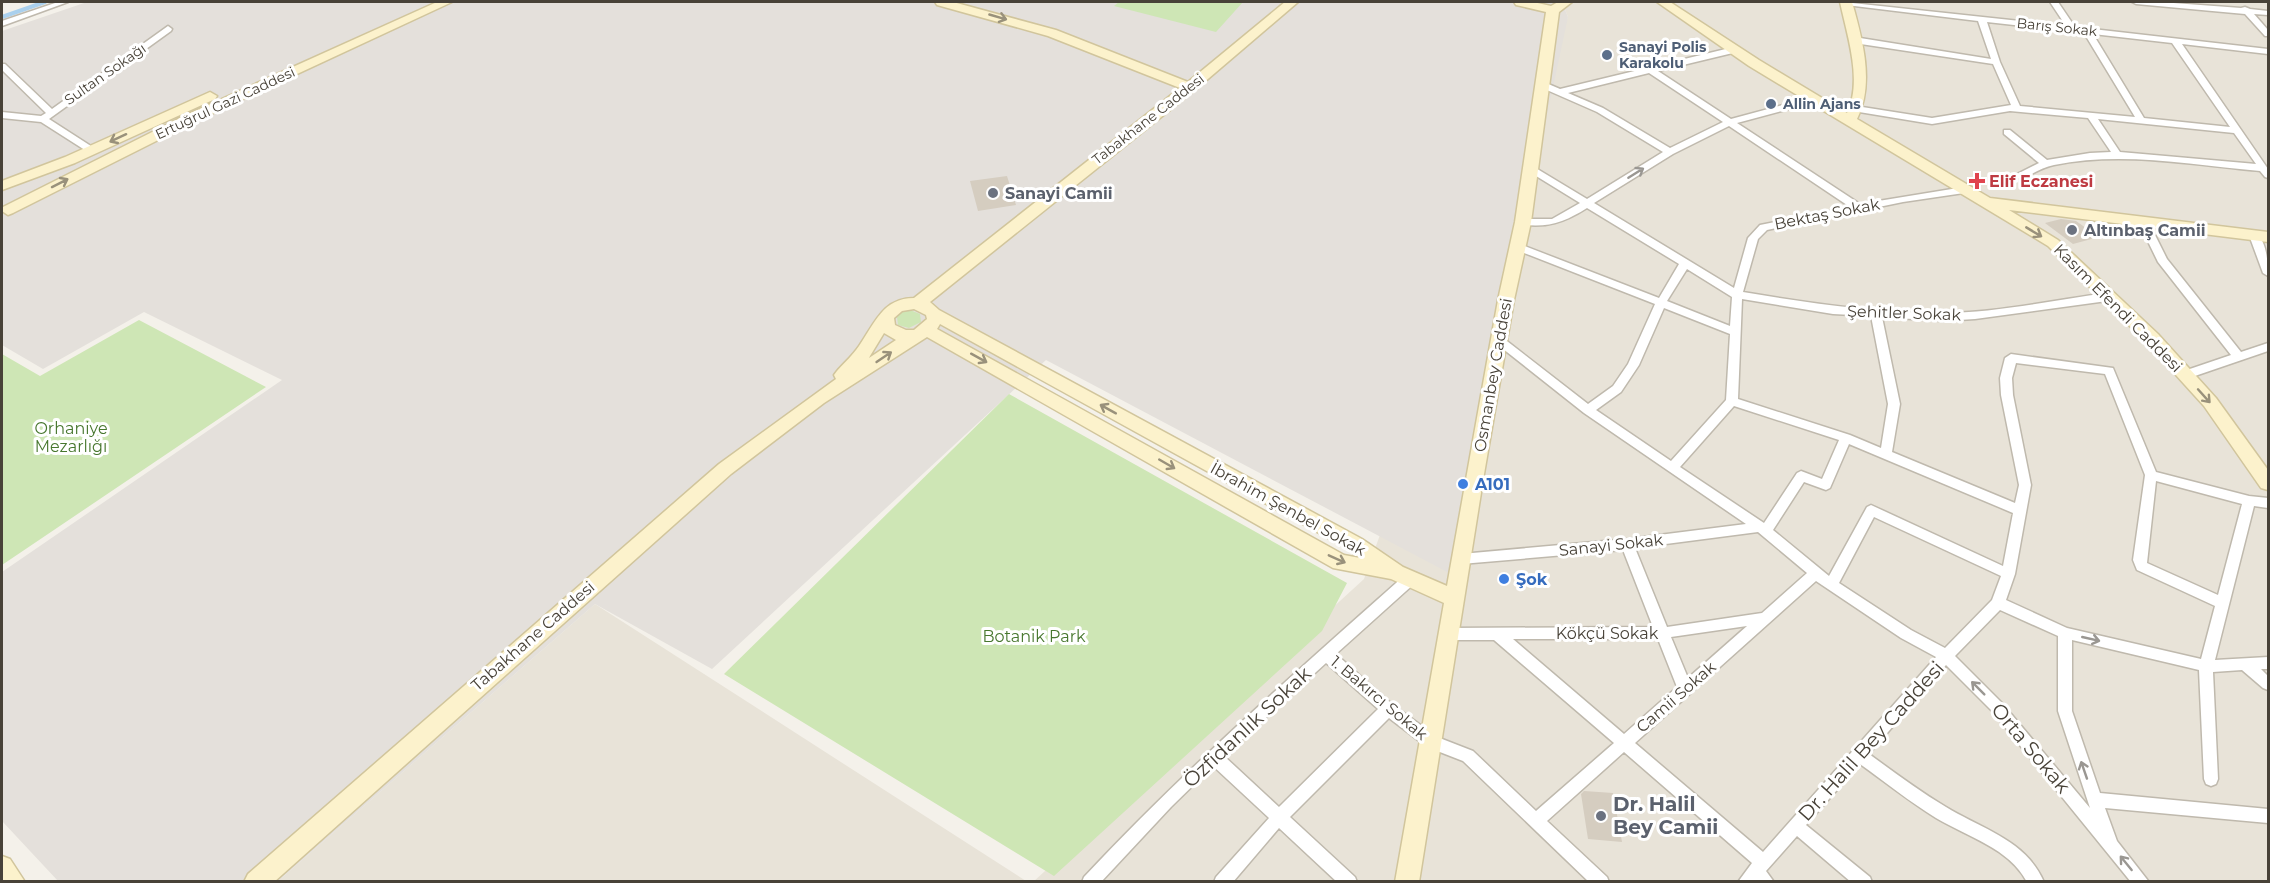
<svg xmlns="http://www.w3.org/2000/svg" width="2270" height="883" font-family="Montserrat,sans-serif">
	<rect width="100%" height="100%" fill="#f4f1ea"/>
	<!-- residential -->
	<path fill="#e8e3d8" d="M1562,2H2268V881L1033,882L1364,579L1568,17Z
		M595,604L1026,881L277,882Z"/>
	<!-- industrial -->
	<path fill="#e4e0db" d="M87,2H1562L1568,17L1449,573L1046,360L712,669L595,604L277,882L58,881L2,821V572L282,380L144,312L43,369L2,345V31Z"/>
	<!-- green -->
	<path fill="#cee6b5" d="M1119,2H1243L1216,32L1114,6Z
		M910,310L920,314L921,322L909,328L898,325L897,317L902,312Z
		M139,320L266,387L2,565V354L40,376Z
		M1009,394L1347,583L1322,631L1054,876L724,674Z"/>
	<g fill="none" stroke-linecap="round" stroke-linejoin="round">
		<!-- stream -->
		<path stroke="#aad0ed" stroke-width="4" d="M2,17L45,2"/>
	</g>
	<!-- building -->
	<path fill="#d5cdc0" d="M1007,176L1016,205L978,211L970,181Z
		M2061,219L2076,221L2099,237L2073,244L2045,223Z
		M1584,791L1613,793L1622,842L1588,839L1581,794Z"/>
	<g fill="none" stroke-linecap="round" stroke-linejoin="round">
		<defs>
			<path id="street" d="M58,2H68L2,26V21Z
				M1843,2L2066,26L2050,2H2058L2075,27L2268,49V54L2182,44L2268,169V178L2265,177L2260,171C2192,165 2122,151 2054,165C2042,167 2032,175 2020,179L2015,176L2017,174L2039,163L2004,134V130H2010L2047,160L2090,153L2111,152L2088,118L2010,111L1932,124L1853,111V107L1856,106L1932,118L2011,105L1993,64L1854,43L1850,40L1854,37L1991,59L1978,21L1846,5H1843ZM1987,22L2084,33L2135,117L2020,106L2000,62ZM2093,34L2172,43L2230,127L2144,118ZM2098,119L2234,133L2256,164L2120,152Z
				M2132,2H2160L2241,8L2245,7L2250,9L2268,11V15L2254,14L2268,30V36H2265L2245,14L2136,4Z
				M168,26L172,29L171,31L49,119L94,148V152H88L41,122L2,118V112L41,116L46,113L2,70V64H5L52,109Z
				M1734,47L1737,48V52L1658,71L1731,119L1816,96L1819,97V101L1737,123L1860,204L1964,187L1969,190L1964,193L1903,202L1767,230L1758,239L1743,292C1809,303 1876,313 1943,313C1995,313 2055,300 2107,293L2112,297L2107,301L1975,319L1943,321L1882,317L1900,404L1892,452L2015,503L2019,485L2001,395L2000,378L2005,358L2011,354L2113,368L2156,472L2249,496L2268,498V508L2254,506L2215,660L2268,657V669H2261L2268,676V690L2263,688L2242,670L2213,672L2218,779L2216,784L2211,786L2206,784L2204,779L2199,670L2072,640V711L2100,793L2268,809V823L2105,808L2117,841L2149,882H2131L1992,711L1946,665L1869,754C1894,772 1919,791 1946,807C1982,829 2026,840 2044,882H2027C2009,848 1968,837 1936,818C1910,802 1885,782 1860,764L1806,825L1870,877L1872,882H1851L1797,836L1766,871L1774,882H1738L1752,863L1624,752L1547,821L1607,877L1609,882H1589L1463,761L1427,747L1389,718L1290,817L1355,877L1357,882H1337L1279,828L1233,882H1214L1216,877L1269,818L1213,766L1171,807L1101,882H1082L1084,877C1185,769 1295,673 1405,575L1410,574L1415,575L1417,579L1415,583L1336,654L1393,705L1437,737L1473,751L1536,811L1614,743L1494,640H1449L1444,638L1442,634L1444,630L1449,628L1653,627L1623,550L1461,564L1456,563L1454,559L1456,555L1461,554L1627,539L1746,524L1584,413L1493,341L1499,337L1503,338L1588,404L1613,386L1628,364L1655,304L1514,249L1513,247L1514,245H1522L1659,298L1679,264L1587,208C1565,222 1546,229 1519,224V220L1523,219H1552L1580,203L1528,171V167H1534L1587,199L1663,152L1597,112L1540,87V83H1546L1560,89ZM1649,73L1723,122L1670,148L1603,108L1568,93ZM1729,126L1850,207L1760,225L1748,238L1734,288L1594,203L1673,154ZM1687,269L1732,297L1730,326L1667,301ZM1742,299L1833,314L1871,316L1888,404L1881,448L1850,435L1738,399ZM1664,308L1730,334L1726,400L1671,461L1596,410L1621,392L1639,365ZM2016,363L2105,374L2145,475L2133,560L2137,570L2215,606L2201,659L2067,628L2006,600L2015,574L2031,485L2013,395L2012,378ZM1734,406L1839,440L1822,479L1801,471L1797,473L1764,523L1680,467ZM1849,444L2013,513L2003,566L1871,505L1867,507L1829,576L1773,530L1804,482L1826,490L1830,488ZM2156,481L2242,504L2218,595L2147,563ZM1874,517L2001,576L1992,600L1945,648L1911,630L1839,583ZM1758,532L1807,573L1762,613L1667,627L1635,548ZM1816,581L1901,638L1936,657L1763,852L1635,743ZM2000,610L2058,636V711L2090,808L2002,703L1955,656ZM1747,626L1688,678L1671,637ZM1513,639H1658L1677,687L1624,734ZM1326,663L1378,709L1279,807L1224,756Z
				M2143,218L2148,221L2167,259L2241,352L2268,343V351L2189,378H2181L2179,375L2181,372L2231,355L2158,262L2138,221Z
				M2254,232C2267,239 2268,263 2268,276L2263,273L2249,235Z"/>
			<path id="secondary" d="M437,2H452L194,122L13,213L8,215L2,211L3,207L184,116Z
				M935,2H953L1056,30L1188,82L1285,2H1298L1195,90L930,302L939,310L1362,539L1403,567L1447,586L1498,300L1515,222L1546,12L1516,5L1514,2H1533L1551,6L1558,2H1572L1559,12L1531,222L1514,300L1484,474L1419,882H1395L1444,603L1391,579L1333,568L927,337L824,403L731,474L274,882H244L248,874L719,464L836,379L834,375L837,371C844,363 853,355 859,346C875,323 883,298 914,298L1180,88L1048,36L937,5ZM914,309L926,315L927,319L914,330H906L895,325L894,318L902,311ZM940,324L1348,549L1360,558L1344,555L937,329ZM884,333L896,340L869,358L870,356Z
				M1657,2H1670L1759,60L1847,113C1863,81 1847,35 1840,2H1852C1862,38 1875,83 1857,119L1990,198L2268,232V242L2009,210L2058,240L2158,334L2216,398L2268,470V490L2261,488L2204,406L2146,342L2048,246L1749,66Z
				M210,92L217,96L215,99L75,163L2,190V181L65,157Z
				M2,856L10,859L25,882H2Z"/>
		</defs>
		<!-- street casing -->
		<use href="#street" stroke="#bfb9ad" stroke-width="3"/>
		<!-- secondary casing -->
		<use href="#secondary" stroke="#d1c59c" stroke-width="3"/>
		<!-- street -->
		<use href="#street" fill="#fff" fill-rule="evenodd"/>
		<!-- secondary -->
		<use href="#secondary" fill="#fcf2cc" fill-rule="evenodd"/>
	</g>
	<!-- one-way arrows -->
	<defs><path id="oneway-shaft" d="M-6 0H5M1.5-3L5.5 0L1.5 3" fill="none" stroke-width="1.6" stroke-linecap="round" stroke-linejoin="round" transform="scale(1.5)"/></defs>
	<g stroke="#99917b">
		<use href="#oneway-shaft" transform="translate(998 17) rotate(16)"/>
		<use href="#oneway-shaft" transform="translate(118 138) rotate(155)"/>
		<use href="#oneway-shaft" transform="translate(60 183) rotate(-27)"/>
		<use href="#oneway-shaft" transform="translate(2034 232) rotate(31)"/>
		<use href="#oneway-shaft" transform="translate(884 357) rotate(-34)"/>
		<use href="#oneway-shaft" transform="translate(979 358) rotate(29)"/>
		<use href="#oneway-shaft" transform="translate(2204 396) rotate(48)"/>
		<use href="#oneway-shaft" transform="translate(1108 409) rotate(-151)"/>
		<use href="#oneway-shaft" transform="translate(1167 464) rotate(30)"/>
		<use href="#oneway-shaft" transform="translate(1337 559) rotate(24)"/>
	</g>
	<g stroke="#9a9792">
		<use href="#oneway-shaft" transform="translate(1636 173) rotate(-32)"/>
		<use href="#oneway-shaft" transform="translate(2091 639) rotate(13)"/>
		<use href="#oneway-shaft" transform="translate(1978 688) rotate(-135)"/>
		<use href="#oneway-shaft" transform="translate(2084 770) rotate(-109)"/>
		<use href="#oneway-shaft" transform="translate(2126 863) rotate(-129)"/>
	</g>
	<!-- markers -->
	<g fill="#5c6f8a" stroke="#fff" stroke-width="2">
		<circle cx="1607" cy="55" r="6"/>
		<circle cx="1771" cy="104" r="6"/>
	</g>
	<path fill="#e0444e" stroke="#fff" stroke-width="2" d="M1974 172h6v6h6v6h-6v6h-6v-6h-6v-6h6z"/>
	<g fill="#6b7280" stroke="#fff" stroke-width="2">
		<circle cx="993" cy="193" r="6"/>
		<circle cx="2072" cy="230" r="6"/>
		<circle cx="1601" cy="816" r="6"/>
	</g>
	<g fill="#3f7fe0" stroke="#fff" stroke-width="2">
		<circle cx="1463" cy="484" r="6"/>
		<circle cx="1504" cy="579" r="6"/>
	</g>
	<g text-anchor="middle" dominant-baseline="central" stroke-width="6" stroke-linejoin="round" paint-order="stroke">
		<!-- far-street labels -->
		<g font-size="14" fill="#484238" stroke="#fff">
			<text transform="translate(2057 27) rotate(6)">Barış Sokak</text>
			<text transform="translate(105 74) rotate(-35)">Sultan Sokağı</text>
			<text transform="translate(225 103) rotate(-25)">Ertuğrul Gazi Caddesi</text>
			<text transform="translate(1148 119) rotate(-38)">Tabakhane Caddesi</text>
		</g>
		<!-- far-service labels -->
		<g font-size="14" font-weight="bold" fill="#4e5e75" stroke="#fff" text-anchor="start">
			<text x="1619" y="47">Sanayi Polis<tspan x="1619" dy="16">Karakolu</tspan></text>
			<text x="1783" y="104">Allin Ajans</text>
		</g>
		<!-- health labels -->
		<g font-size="16" font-weight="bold" fill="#be3a42" stroke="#fff" text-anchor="start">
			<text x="1989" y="181">Elif Eczanesi</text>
		</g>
		<!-- worship labels -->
		<g font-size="16" font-weight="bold" fill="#5b616d" stroke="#fff" text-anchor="start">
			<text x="1005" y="193">Sanayi Camii</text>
			<text x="2084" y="230">Altınbaş Camii</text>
		</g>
		<!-- street labels -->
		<g font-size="16" fill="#484238" stroke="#fff">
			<text transform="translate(1827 214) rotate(-11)">Bektaş Sokak</text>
			<text transform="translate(2118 308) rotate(45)">Kasım Efendi Caddesi</text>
			<text transform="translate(1904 313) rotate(2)">Şehitler Sokak</text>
			<text transform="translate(1493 375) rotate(-80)">Osmanbey Caddesi</text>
			<text transform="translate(1288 509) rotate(29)">İbrahim Şenbel Sokak</text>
			<text transform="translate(1611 545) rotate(-6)">Sanayi Sokak</text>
			<text x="1607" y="633">Kökçü Sokak</text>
			<text transform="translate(533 636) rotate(-41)">Tabakhane Caddesi</text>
			<text transform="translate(1676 697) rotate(-41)">Camii Sokak</text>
			<text transform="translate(1379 698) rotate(40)">1. Bakırcı Sokak</text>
		</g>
		<!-- park labels -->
		<g font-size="16" fill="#47772e" stroke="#fff">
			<text x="71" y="428">Orhaniye<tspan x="71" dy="18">Mezarlığı</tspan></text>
			<text x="1034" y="636">Botanik Park</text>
		</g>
		<!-- shop labels -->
		<g font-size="16" font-weight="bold" fill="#366cbe" stroke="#fff" text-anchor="start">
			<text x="1475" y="484">A101</text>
			<text x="1516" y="579">Şok</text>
		</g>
		<!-- near-street labels -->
		<g font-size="20" fill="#484238" stroke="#fff">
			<text transform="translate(1247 727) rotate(-43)">Özfidanlık Sokak</text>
			<text transform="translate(1871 741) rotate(-48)">Dr. Halil Bey Caddesi</text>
			<text transform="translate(2031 748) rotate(50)">Orta Sokak</text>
		</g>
		<!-- near-worship labels -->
		<g font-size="20" font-weight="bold" fill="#5b616d" stroke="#fff" text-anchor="start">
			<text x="1613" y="804">Dr. Halil<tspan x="1613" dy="23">Bey Camii</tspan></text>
		</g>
	</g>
	<!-- border -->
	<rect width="2270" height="883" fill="none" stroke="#484238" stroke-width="6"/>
</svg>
